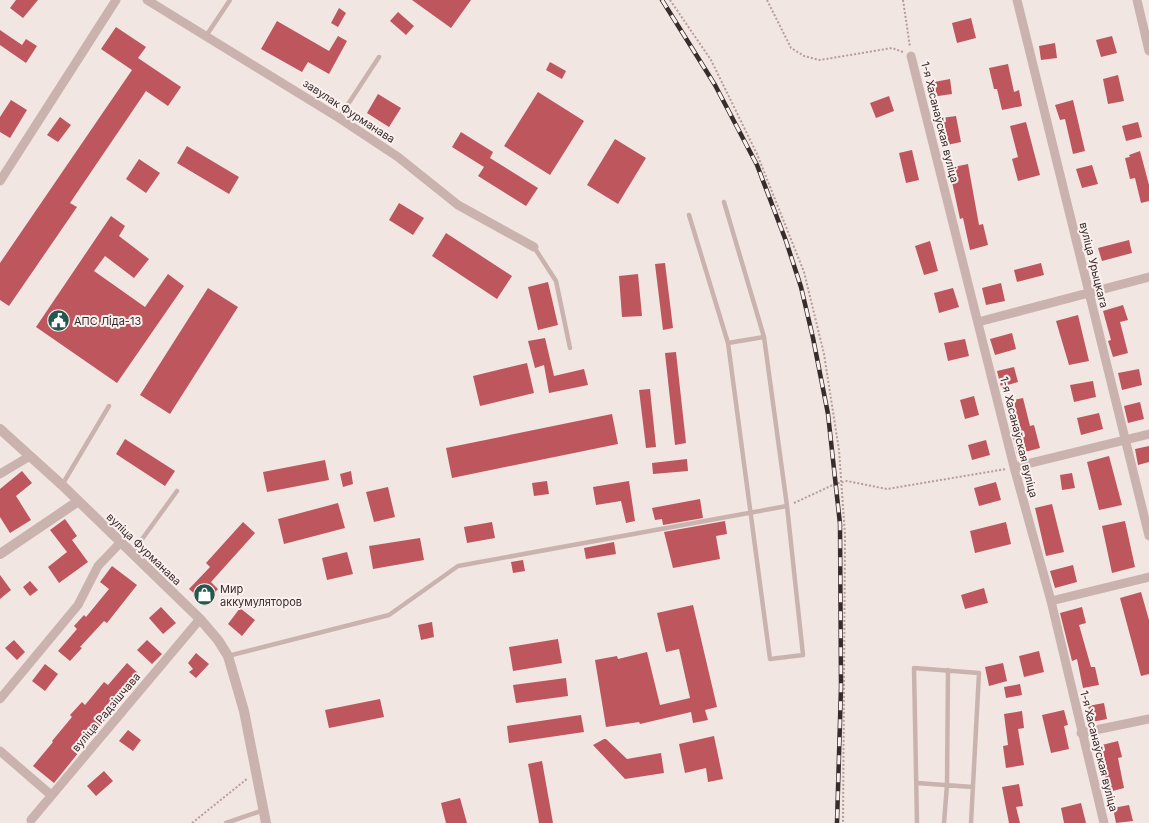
<svg xmlns="http://www.w3.org/2000/svg" width="1149" height="823" font-family="Inter,sans-serif">
	<rect width="100%" height="100%" fill="#f2e6e2"/>
	<!-- building -->
	<path fill="#bd565d" d="M16,0H38L23,18L10,8Z
		M412,0H471L451,28Z
		M339,8L346,13L338,27L331,23Z
		M398,12L414,26L406,35L390,21Z
		M971,18L976,38L957,43L952,23Z
		M277,21L329,51L338,36L347,41L329,74L308,62L302,72L261,49Z
		M116,27L146,47L138,58L181,87L168,106L146,91L70,203L77,207L9,306L0,300V263L132,70L101,49Z
		M0,30L22,45L26,39L37,46L26,63L0,45Z
		M1112,36L1117,53L1101,57L1096,40Z
		M1055,43L1057,58L1041,60L1039,46Z
		M550,62L566,71L562,79L546,70Z
		M1008,64L1014,92L1019,90L1022,106L1002,110L997,89H994L989,68Z
		M1118,75L1124,101L1108,104L1103,79Z
		M950,79L952,94L931,97L929,83Z
		M538,92L584,121L550,175L504,146Z
		M378,94L401,108L389,127L367,113Z
		M889,96L894,111L876,118L870,103Z
		M11,100L27,110L10,138L0,132V117Z
		M1073,100L1085,151L1073,154L1065,119L1060,120L1055,105Z
		M956,116L961,142L947,145L942,118Z
		M60,117L71,125L58,142L47,135Z
		M1026,122L1040,175L1018,181L1012,159L1018,157L1010,126Z
		M1138,122L1142,137L1126,141L1122,126Z
		M461,132L493,152L490,158L538,188L526,206L478,176L484,167L452,147Z
		M615,139L646,158L618,204L587,185Z
		M187,146L239,177L229,194L177,163Z
		M912,150L919,180L906,183L899,153Z
		M1140,151L1149,185V201L1141,203L1135,178L1130,179L1125,158L1130,157L1129,155Z
		M139,159L160,173L146,193L126,179Z
		M968,164L979,225L983,224L988,245L970,250L963,218L960,219L949,168Z
		M1092,165L1098,184L1082,188L1076,169Z
		M399,203L424,218L413,235L389,220Z
		M111,216L125,226L119,236L149,259L134,278L105,256L94,271L145,307L168,274L184,286L117,383L36,327Z
		M446,233L512,276L497,299L432,256Z
		M1129,240L1132,253L1102,261L1098,248Z
		M930,241L938,271L924,275L915,246Z
		M665,263L673,328L663,330L655,264Z
		M1041,263L1044,275L1017,282L1014,270Z
		M638,274L642,316L622,317L619,276Z
		M548,282L558,325L538,330L528,287Z
		M1001,283L1005,301L986,305L982,288Z
		M208,288L238,307L170,414L140,395Z
		M953,288L959,307L939,313L934,293Z
		M1123,305L1128,320L1120,322L1128,353L1113,357L1108,341L1111,340L1103,311Z
		M1078,315L1089,361L1069,365L1056,321Z
		M1012,333L1016,349L995,355L990,339Z
		M545,338L554,376L584,369L588,385L549,393L544,365L535,368L528,341Z
		M965,339L969,356L948,361L944,343Z
		M676,352L686,443L675,445L665,353Z
		M527,363L534,393L480,406L473,376Z
		M1014,367L1018,382L1001,387L997,371Z
		M1139,369L1142,385L1122,390L1118,373Z
		M1093,381L1096,397L1074,402L1070,385Z
		M650,389L656,447L646,448L639,390Z
		M974,396L979,415L965,419L960,400Z
		M1023,398L1030,426L1034,425L1040,448L1017,454L1005,402Z
		M1140,402L1144,419L1128,423L1124,406Z
		M1099,413L1103,429L1081,435L1077,418Z
		M612,414L618,444L452,478L446,448Z
		M125,439L175,471L165,486L116,454Z
		M986,440L990,455L972,460L968,445Z
		M1149,446V462L1138,465L1135,449Z
		M1109,456L1122,505L1099,510L1087,462Z
		M687,459L688,471L653,474L652,463Z
		M325,460L329,480L267,492L263,472Z
		M22,471L32,483L16,496L31,520L10,533L0,517V489Z
		M351,471L353,484L343,487L340,474Z
		M1072,473L1075,488L1062,490L1060,475Z
		M547,481L549,494L534,496L532,483Z
		M629,481L635,521L626,523L621,501L596,505L593,487Z
		M996,482L1001,500L979,506L974,488Z
		M388,487L395,517L374,522L366,492Z
		M700,499L703,518L663,525L662,519L655,520L652,508Z
		M338,503L345,528L284,544L278,519Z
		M1052,504L1064,552L1046,556L1035,508Z
		M65,519L77,536L72,540L88,562L59,583L48,567L67,552L50,530Z
		M725,521L727,534L716,536L720,559L673,568L664,532Z
		M1125,521L1135,567L1112,573L1102,526Z
		M243,522L255,533L211,582L218,589L205,603L189,589L210,567L206,563Z
		M492,522L495,538L467,543L464,527Z
		M1006,522L1011,544L975,553L970,531Z
		M420,538L424,560L373,569L369,546Z
		M614,542L616,554L586,559L584,548Z
		M347,552L353,574L327,580L322,558Z
		M523,560L525,571L513,573L511,562Z
		M1073,565L1077,582L1055,588L1050,571Z
		M112,566L137,585L107,623L104,621L80,647L82,648L70,661L58,651L77,629L74,626L84,615L86,617L109,589L100,582Z
		M0,575L11,590L0,599Z
		M30,581L38,590L30,596L23,587Z
		M984,588L988,603L965,609L961,595Z
		M1141,592L1149,620V674L1141,676L1120,598Z
		M693,605L717,707L705,710L708,720L693,723L691,712L640,724L639,722L606,727L595,660L617,656L618,659L647,652L660,705L690,698L679,649L666,652L657,613Z
		M161,607L176,623L163,634L149,618Z
		M1082,607L1086,623L1079,625L1091,667H1095L1099,685L1083,688L1077,659L1072,661L1060,613Z
		M240,608L255,620L242,636L228,624Z
		M432,622L434,637L421,640L418,625Z
		M558,639L562,663L513,671L509,647Z
		M14,640L25,652L17,660L5,648Z
		M147,640L162,654L152,664L137,650Z
		M1039,651L1044,672L1024,677L1019,656Z
		M196,653L209,664L196,678L189,672L193,669L188,663Z
		M127,663L140,675L120,696L124,699L113,712L112,711L54,783L33,766L53,742L52,741L72,717L70,715L82,702L85,705L104,682L108,685Z
		M1003,663L1007,681L989,686L985,667Z
		M45,664L58,674L45,691L32,681Z
		M566,678L568,696L516,703L513,685Z
		M1020,684L1022,695L1006,698L1004,687Z
		M380,699L384,717L329,728L325,710Z
		M1104,703L1107,719L1092,722L1088,706Z
		M1064,710L1068,725L1064,726L1069,749L1051,753L1042,715Z
		M1022,711L1024,728L1018,729L1024,765L1006,768L1003,746L1008,745L1004,714Z
		M581,715L584,732L509,743L507,726Z
		M128,730L141,740L133,751L119,741Z
		M714,736L723,779L708,782L706,768L685,773L679,744Z
		M604,739H606L627,759L661,753L664,773L625,779L593,745Z
		M1118,741L1122,757L1118,758L1124,788L1109,792L1098,746Z
		M542,761L553,823H539L528,764Z
		M104,771L113,781L96,796L87,786Z
		M1019,784L1023,806L1016,807L1020,823H1009L1002,787Z
		M460,798L467,823H446L441,803Z
		M1081,803L1086,823H1064L1061,808Z
		M1129,805L1133,821L1116,823L1113,808Z"/>
	<g fill="none" stroke-linecap="round" stroke-linejoin="round">
		<!-- path -->
		<path stroke="#b69c99" stroke-width="2" stroke-dasharray="2 2" stroke-linecap="butt" d="M670,0L711,60L757,154L804,272L824,354L839,450L845,535L843,823
			M767,0L791,48L804,56L820,60L892,48L903,52
			M903,0L910,47
			M794,503L835,484L847,481L887,489L1006,469
			M192,823L248,778"/>
		<!-- service -->
		<path stroke="#cab3af" stroke-width="4.5" d="M206,36L230,0
			M339,118L379,57
			M724,202L764,337L728,343
			M689,215L728,343L770,659L803,655L787,506L764,337
			M534,247L556,281L570,348
			M62,485L109,406
			M132,553L177,491
			M228,656L389,615L458,566L787,506
			M917,783L973,787
			M226,823L264,810
			M917,823L914,668L979,673L971,823
			M944,823L947,785L948,670"/>
		<!-- minor -->
		<path stroke="#cab3af" stroke-width="9" d="M147,0L339,118L398,157L458,205L534,247
			M1017,0L1149,536
			M1137,0L1149,51
			M911,56L1014,467L1051,601L1104,823
			M0,181L116,0
			M978,322L1149,277
			M1014,467L1149,434
			M0,474L30,456
			M1051,601L1149,577
			M0,699L78,605L98,566L120,543
			M1081,733L1149,719
			M0,751L51,795
			M31,820L200,619"/>
		<!-- tertiary -->
		<path stroke="#cab3af" stroke-width="10" d="M0,429L62,485L200,619L218,640L228,656L244,711L266,823
			M0,554L77,502"/>
		<defs>
			<path id="rail" d="M662,0L715,85L757,165L786,241L801,287L813,338L828,414L840,524L841,687L837,823"/>
		</defs>
		<!-- rail casing -->
		<use href="#rail" stroke="#392c2c" stroke-width="4.5"/>
		<!-- rail -->
		<use href="#rail" stroke="#faf1ef" stroke-width="3" stroke-dasharray="9" stroke-linecap="butt"/>
	</g>
	<!-- icons -->
	<defs>
		<symbol id="civic-disc" viewBox="-11 -11 22 22"><circle r="9.5" fill="#24584c" stroke="#faf1ef"/><path d="M-.6-6.5H3V-4.5H.6V-3L4-1V1h2V6H-6V1h2V-1L-.6-3ZM-1.2 2.5V6h2.4V2.5Z" fill="#fff"/></symbol>
		<symbol id="shop-disc" viewBox="-11 -11 22 22"><circle r="9.5" fill="#24584c" stroke="#faf1ef"/><path d="M-5-2.5h2.3a2.7 3.5 0 0 1 5.4 0H5L5.5 6h-11ZM-1.5-2.5h3a1.5 2.3 0 0 0-3 0Z" fill="#fff"/></symbol>
	</defs>
	<g fill-rule="evenodd">
		<use href="#civic-disc" x="46" y="308" width="25" height="25"/>
		<use href="#shop-disc" x="192" y="582" width="25" height="25"/>
	</g>
	<g text-anchor="middle" dominant-baseline="central" stroke-width="4" stroke-linejoin="round" paint-order="stroke">
		<!-- street labels -->
		<g font-size="11" fill="#392c2c" stroke="#faf1ef">
			<text transform="translate(349 111) rotate(33)">завулак Фурманава</text>
			<text transform="translate(940 122) rotate(76)">1-я Хасанаўская вуліца</text>
			<text transform="translate(1094 265) rotate(76)">вуліца Урыцкага</text>
			<text transform="translate(1019 437) rotate(76)">1-я Хасанаўская вуліца</text>
			<text transform="translate(144 549) rotate(44)">вуліца Фурманава</text>
			<text transform="translate(106 712) rotate(-50)">вуліца Радзішчава</text>
			<text transform="translate(1099 751) rotate(76)">1-я Хасанаўская вуліца</text>
		</g>
		<!-- poi labels -->
		<g font-size="11" fill="#392c2c" stroke="#faf1ef" text-anchor="start">
			<text x="74" y="321">АПС Ліда-13</text>
			<text x="220" y="589">Мир<tspan x="220" dy="13">аккумуляторов</tspan></text>
		</g>
	</g>
</svg>
